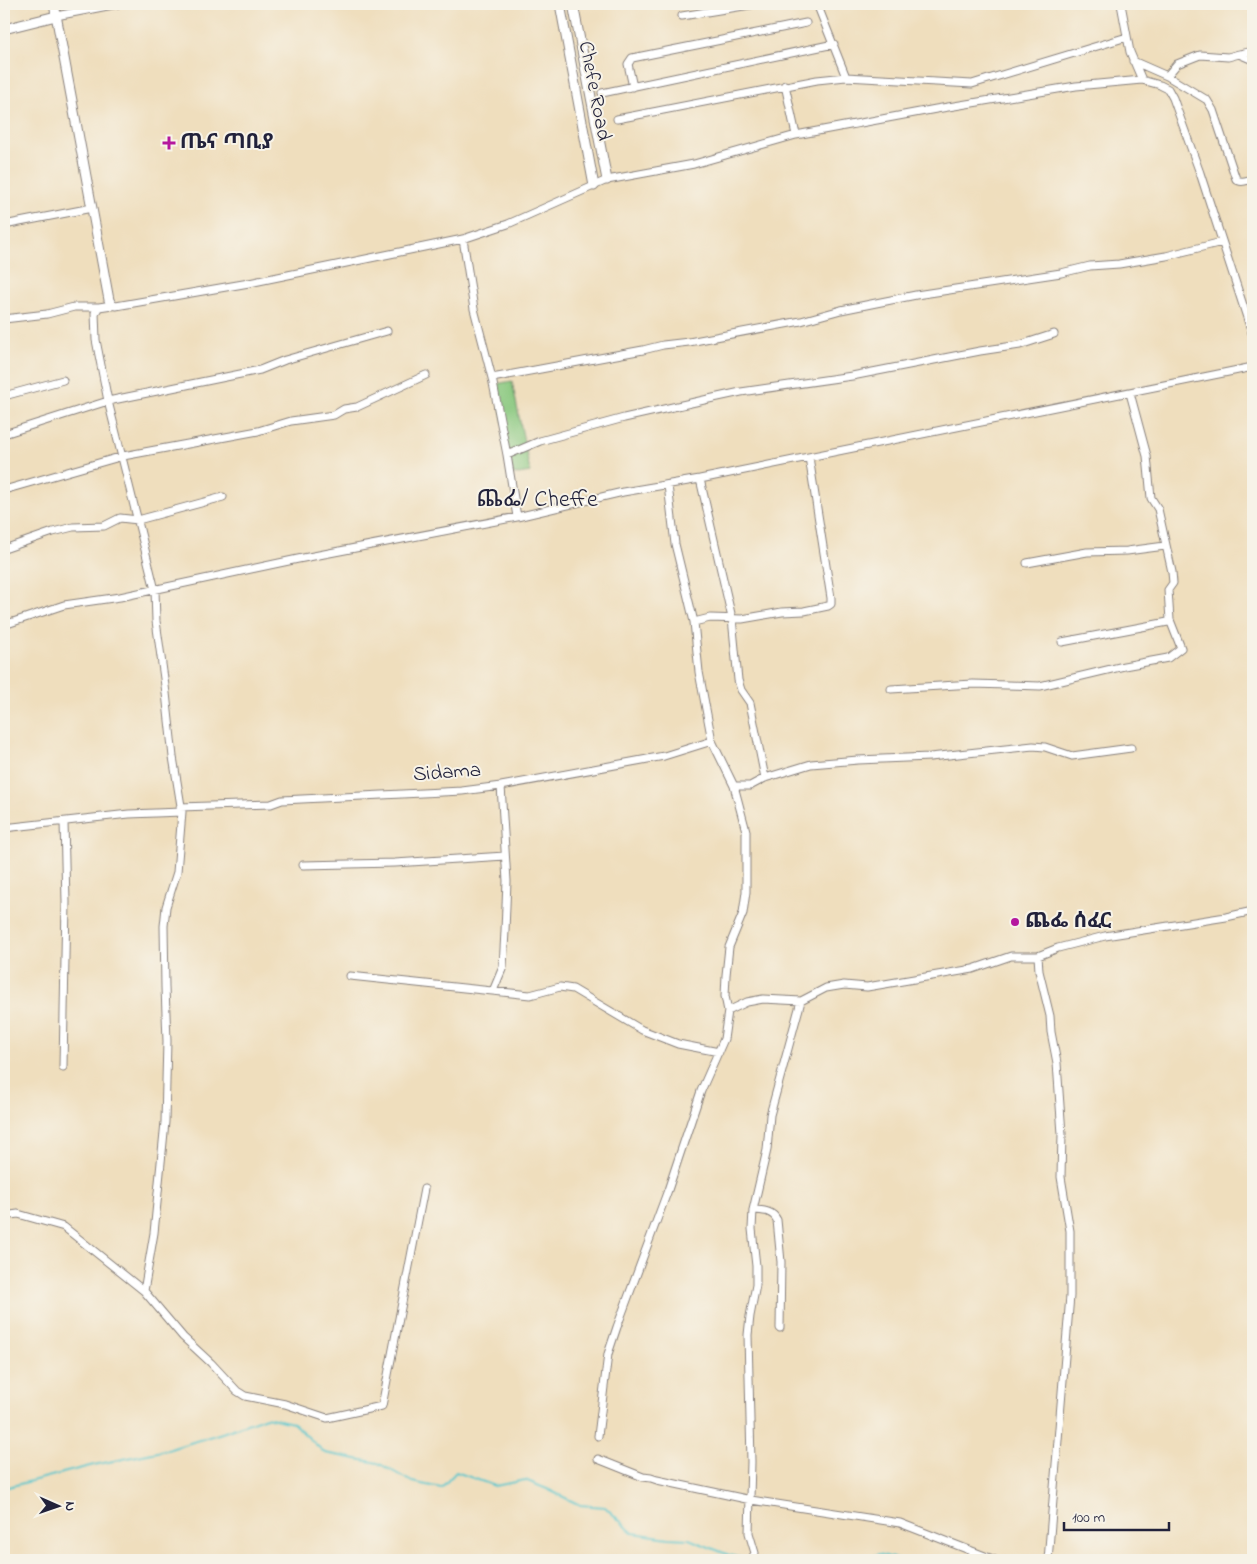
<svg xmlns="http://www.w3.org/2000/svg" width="1257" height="1564" font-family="'Indie Flower','Noto Sans Ethiopic',sans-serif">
	<rect width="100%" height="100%" fill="#f7f3e8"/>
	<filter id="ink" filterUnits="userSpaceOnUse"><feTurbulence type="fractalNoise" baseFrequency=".02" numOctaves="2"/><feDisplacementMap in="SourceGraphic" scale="10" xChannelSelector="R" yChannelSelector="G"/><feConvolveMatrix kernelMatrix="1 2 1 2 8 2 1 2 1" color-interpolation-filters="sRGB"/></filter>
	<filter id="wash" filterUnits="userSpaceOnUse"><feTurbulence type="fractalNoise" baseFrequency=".0096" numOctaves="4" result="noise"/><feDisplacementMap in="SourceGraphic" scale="20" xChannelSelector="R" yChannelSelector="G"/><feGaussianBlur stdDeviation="1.12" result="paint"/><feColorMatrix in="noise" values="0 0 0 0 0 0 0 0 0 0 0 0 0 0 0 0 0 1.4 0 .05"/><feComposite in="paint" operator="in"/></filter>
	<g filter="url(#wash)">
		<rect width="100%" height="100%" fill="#efdebd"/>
		<!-- green -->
		<path fill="#89c87f" stroke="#56755d" d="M512,381L530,472L513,475L496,384Z"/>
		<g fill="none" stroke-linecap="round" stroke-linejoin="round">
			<!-- stream -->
			<path stroke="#59c6cc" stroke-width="2" d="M4,1488L94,1465L167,1450L222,1433L266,1417L293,1423L325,1453L378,1463L412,1482L441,1488L456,1472L495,1486L525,1480L547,1489L580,1505L605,1507L633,1533L669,1538L689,1539L729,1555L750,1560
				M862,1560L879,1554L899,1560"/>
		</g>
	</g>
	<g filter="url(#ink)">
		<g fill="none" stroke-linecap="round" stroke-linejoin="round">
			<defs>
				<path id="minor" d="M817,4L846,77
					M1121,4L1130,52L1142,80
					M56,16L118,4
					M682,16L756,4
					M1240,54L1253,51
					M1133,61L1167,76L1207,100L1213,110L1236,179C1241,184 1247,180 1253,179
					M1167,76L1177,64L1200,55L1228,57L1239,54L1253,60
					M785,85L796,135
					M633,87L628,64L632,58L806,23
					M602,93L834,44
					M617,119L817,80L846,77L972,84L1127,37
					M4,225L92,208
					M463,239L474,309L492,378L507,455L517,517
					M4,319L47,314L74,307H99
					M492,378L643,350L663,345L689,342L801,321L841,310L916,295L1061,273L1090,266L1119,264L1166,256L1222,242
					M4,396L63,380
					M4,434L108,401L260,370L285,360L387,331
					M507,455L540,441L624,418L704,400L741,392L852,376L980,351L1020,345L1054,334
					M700,479L732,618L738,680L741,690L750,703L765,778
					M4,490L123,456L258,431L291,421L334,415L344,409L357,407L426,375
					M4,549L53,532L73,527L104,526L120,518L138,520L223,497
					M1027,563L1087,552L1127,551L1165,546
					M694,622L710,618L742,619L782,612L804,611L828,606L831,604V598L809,457
					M4,625L64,605L120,597L298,559L517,517L623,492L700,479L1253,367
					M1062,642L1168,622L1170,620L1168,590L1173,583L1172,572L1158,509L1151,498L1147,456L1130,393
					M891,689L973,684L1040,686L1124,666L1168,658L1181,648L1170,620
					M734,786H750L765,778L811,764L858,760L930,757L1033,746L1045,747L1072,756L1131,748
					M180,807L271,804L282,800L462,791L501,786L664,756L712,741
					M4,828L129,814L182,812
					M303,865L395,863L505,856
					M1038,956L1039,971L1050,1016L1051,1032L1057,1063L1062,1134L1061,1177L1070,1231V1296L1048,1560
					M350,976L530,995L560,987L573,989L642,1030L678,1044L719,1052
					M493,991L503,967L505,931L507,881L501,786
					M728,1011L747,1002L763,999L801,1001L826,988L844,985L867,987L973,969L1011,956H1038L1058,948L1105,936L1226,917L1253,911
					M63,1067L66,902L64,822
					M424,1189L382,1406L327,1418L285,1404L245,1396L237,1391L211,1363L183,1337L144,1291L154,1233L165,1122L167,1041L165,987L164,926L166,907L177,872L182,812L173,757L166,693L156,621L155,590L108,401L96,340L95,313L99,307L112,305L116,306L249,283L463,239L508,224L607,180L694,164L796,135L936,109L1076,86L1142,80L1160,85L1168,89L1173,98L1200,173L1253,336
					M753,1210C763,1211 772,1210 777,1220L781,1262L780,1328
					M4,1216L18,1214L64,1227L144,1291
					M598,1436L608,1354L617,1327L668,1190L701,1091L724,1039L728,1011L725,996L726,975L729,947L743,913L746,892V831L734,786L712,741L699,672L694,622L675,544L668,485
					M598,1459L643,1477L651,1478L657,1480L751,1500L900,1523L995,1560
					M751,1560L755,1553L749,1533L751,1462L748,1335L750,1316L756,1285V1266L752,1229L753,1210L767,1150L770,1115L801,1001"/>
				<path id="tertiary" d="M54,4L109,300L112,305
					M560,4L594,186
					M573,4L607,180
					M4,29L56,16"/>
			</defs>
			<!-- minor casing -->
			<use href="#minor" stroke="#88807c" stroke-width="9"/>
			<!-- tertiary casing -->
			<use href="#tertiary" stroke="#88807c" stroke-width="11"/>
			<!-- minor -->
			<use href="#minor" stroke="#fff" stroke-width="7"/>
			<!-- tertiary -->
			<use href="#tertiary" stroke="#fff" stroke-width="9"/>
		</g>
	</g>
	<!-- markers -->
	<g fill="#b5179e" stroke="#f7f3e8" stroke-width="2">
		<path d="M166.5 135.5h5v5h5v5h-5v5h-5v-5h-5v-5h5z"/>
		<circle cx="1015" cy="922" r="5"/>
	</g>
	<g text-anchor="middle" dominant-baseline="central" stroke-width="4" stroke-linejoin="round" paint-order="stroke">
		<!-- street labels -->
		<g font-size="21" fill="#22223b" stroke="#f7f3e8">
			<text transform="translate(594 91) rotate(79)">Chefe Road</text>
			<text transform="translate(447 773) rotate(-4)">Sidama</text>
		</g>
		<!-- poi labels -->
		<g font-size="21" font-weight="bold" fill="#22223b" stroke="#f7f3e8" text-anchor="start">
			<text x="180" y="143">ጤና ጣቢያ</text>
			<text x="1025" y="922">ጨፌ ሰፈር</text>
		</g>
		<!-- quarter labels -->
		<g font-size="24" fill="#22223b" stroke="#f7f3e8">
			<text x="537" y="500">ጨፌ/ Cheffe</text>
		</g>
	</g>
	<!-- margin -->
	<rect width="1257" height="1564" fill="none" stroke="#f7f3e8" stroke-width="20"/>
	<!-- north arrow -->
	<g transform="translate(58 1506) rotate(92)" stroke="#f7f3e8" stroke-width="4" paint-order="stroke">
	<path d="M0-4L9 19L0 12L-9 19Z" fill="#22223b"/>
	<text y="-8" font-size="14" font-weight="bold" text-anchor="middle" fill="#22223b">N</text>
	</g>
	<!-- scale -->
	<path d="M1064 1522v8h105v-8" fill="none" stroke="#22223b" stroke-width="2.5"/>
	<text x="1072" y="1522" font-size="15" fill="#22223b" stroke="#f7f3e8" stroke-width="4" paint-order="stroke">100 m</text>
</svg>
